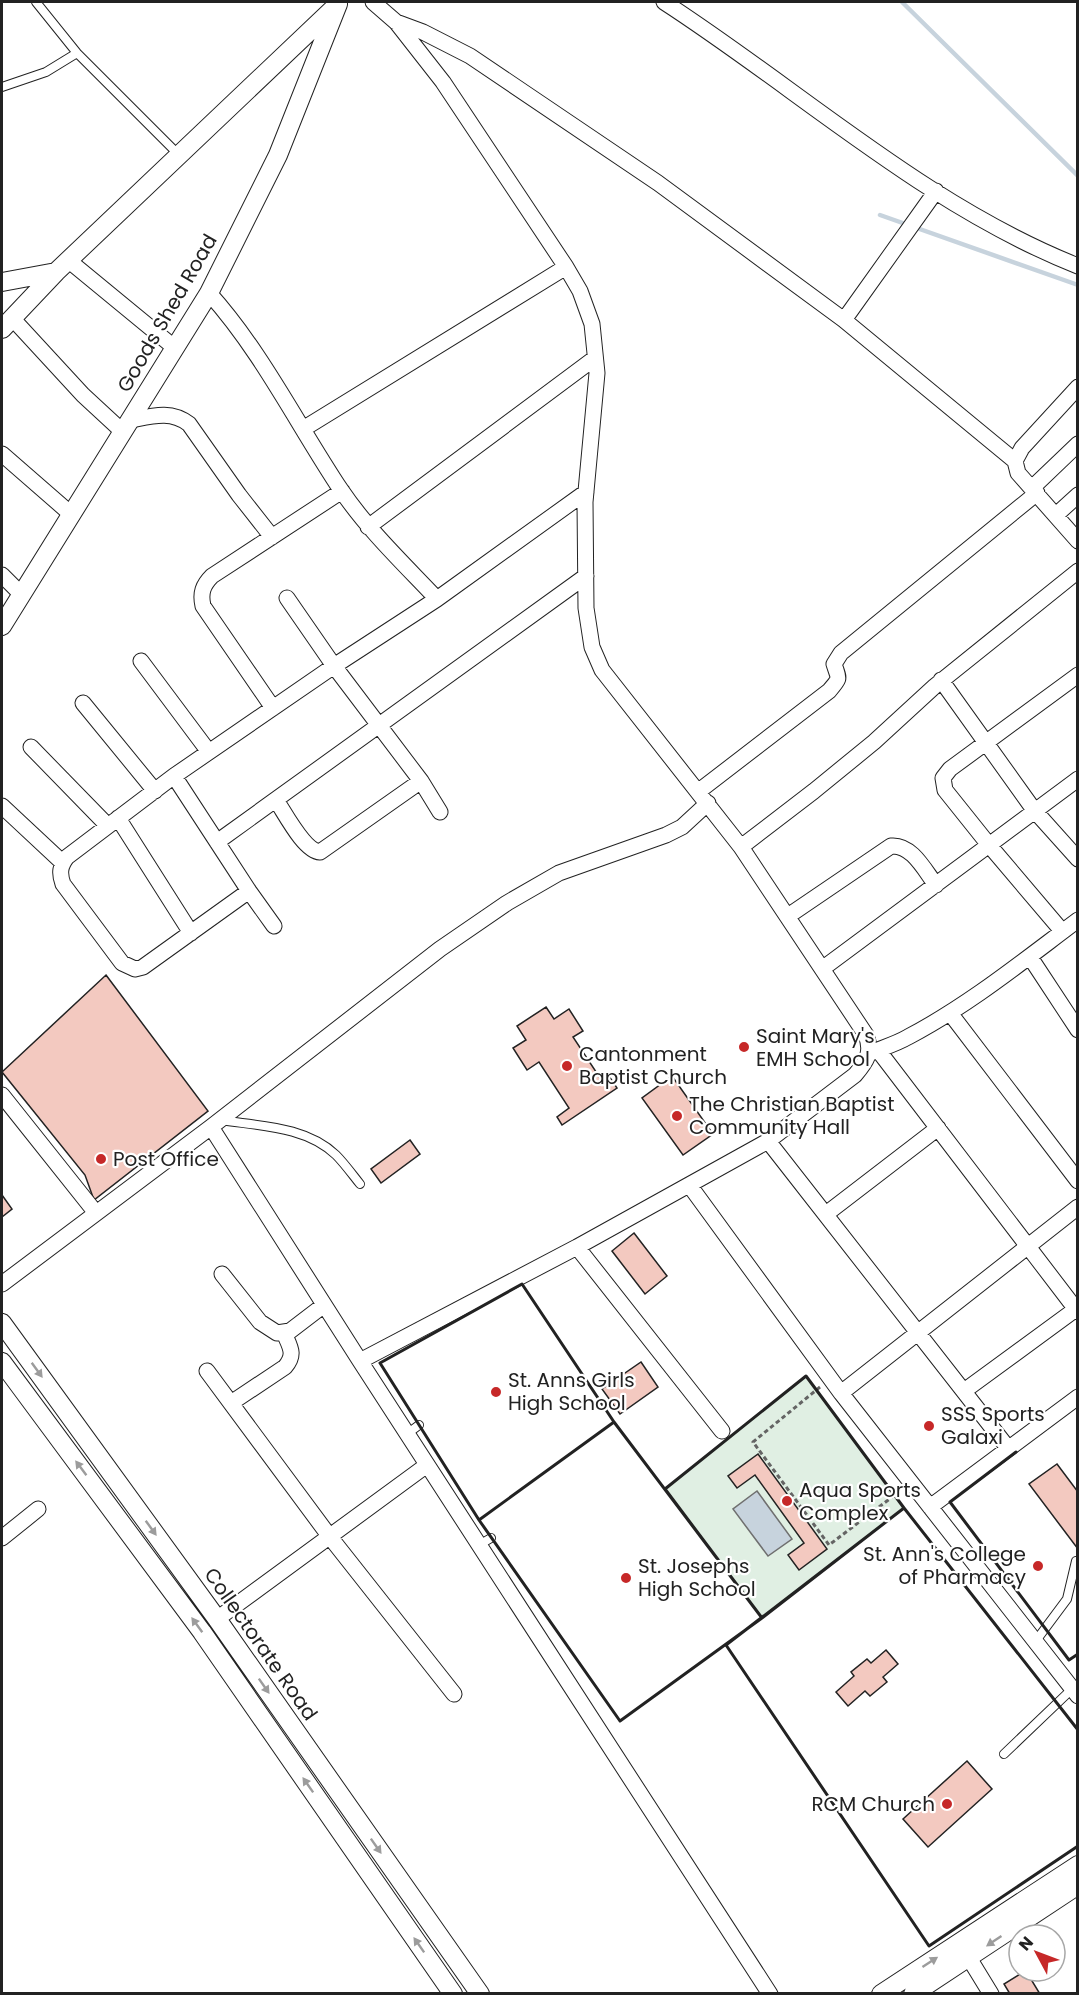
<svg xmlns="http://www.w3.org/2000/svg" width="1079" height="1995" font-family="Poppins,sans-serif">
	<rect width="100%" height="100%" fill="#fff"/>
	<!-- green -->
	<path fill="#e0efe3" stroke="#6f6f6f" stroke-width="1.5" d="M806,1376L904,1508L762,1618L665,1489Z"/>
	<!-- water -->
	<path fill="#c7d3dd" stroke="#6f6f6f" stroke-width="1.5" d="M757,1491L792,1539L768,1556L733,1509Z"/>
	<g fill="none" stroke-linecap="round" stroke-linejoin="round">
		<!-- stream -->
		<path stroke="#c7d3dd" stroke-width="4.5" d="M902,2L1078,176
			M880,215L1078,285"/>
	</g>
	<!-- building -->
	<path fill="#f3c9c0" stroke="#222" stroke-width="1.5" d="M106,975L208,1111L94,1200L85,1175L2,1072Z
		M546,1007L554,1019L569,1009L583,1031L573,1037L602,1081L609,1076L617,1088L562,1125L557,1117L569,1108L539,1062L527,1070L513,1048L526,1040L517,1026Z
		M672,1076L713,1134L683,1155L642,1098Z
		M410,1140L420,1154L381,1183L371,1169Z
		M2,1195L12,1209L2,1217Z
		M634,1233L667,1276L645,1294L612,1251Z
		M641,1362L658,1387L620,1414L602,1389Z
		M758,1454L827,1549L799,1570L788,1555L804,1543L755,1475L737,1488L728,1476Z
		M1057,1464L1078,1492V1549L1029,1484Z
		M886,1650L898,1664L883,1677L887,1682L870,1696L865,1691L848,1706L836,1692L854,1676L851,1672L867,1659L871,1663Z
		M967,1761L992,1789L928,1847L903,1819Z
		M1025,1971H1026L1040,1994H1010L1004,1984Z"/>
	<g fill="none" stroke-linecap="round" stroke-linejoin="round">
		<defs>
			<path id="service" d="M36,2L77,53L179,155
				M2,87L46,72L77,53
				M220,1120C259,1126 306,1126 336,1155C344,1163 352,1174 360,1184
				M407,1434L419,1425
				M479,1545L491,1538
				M1035,1642L1067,1599L1076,1561
				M1004,1754L1072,1689"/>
			<path id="minor" d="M664,2C800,90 926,206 1078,266
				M396,22L423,32L470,56L658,183L844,320L1015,461
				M68,260L175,348
				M209,293C262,352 297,424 341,490C368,530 404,564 437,599
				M12,318L83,395L123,432
				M844,320L936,191
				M1078,387L1022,448L1015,461L1018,473L1078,541
				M131,420C152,416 171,410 189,424L239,495L272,537
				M303,429L566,267
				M2,454L72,515
				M1032,488L1078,444
				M1056,515L1078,495
				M368,527L595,358
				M2,575L22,595
				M287,598L334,666L421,781L440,812
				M141,661L209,752
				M941,680L1034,810L1078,859
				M83,703L155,791
				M273,708L203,606C200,593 203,585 212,576L342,491
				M31,747L108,826
				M174,776L249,891L274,926
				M699,791L829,691C841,677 839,680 834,664L841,653L1037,493
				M276,800C285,813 304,851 320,852L421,781
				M2,806L63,863
				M118,818L191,933
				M217,842L586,576
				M741,847L814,791L874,742L935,686L1078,571
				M249,891L143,967L135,969L122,963L63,884C59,873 60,866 67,857L174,776L334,666L437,599L586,492
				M788,916L891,846C912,844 925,871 936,885
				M1062,931L989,845L945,790L943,778L950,769L1078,675
				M1030,957L1078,1030
				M822,969L1078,779
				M950,1013L1078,1181
				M878,1050L1078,1312
				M870,1053C882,1048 896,1044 908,1037C969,1005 1023,961 1078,920
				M2,1095L96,1213
				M211,1127L360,1361L770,1994
				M768,1141L1008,1448
				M690,1186L841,1393L1078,1696
				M826,1214L938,1128
				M577,1247L722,1431
				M222,1274L260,1322L277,1333L290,1331L324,1305
				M2,1284L211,1127L440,949L507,903L559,873L666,835L682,827L708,803
				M360,1361L577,1247L768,1141L855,1075C866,1062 873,1053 866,1035L741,847L602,670L592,647L586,608L585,502L597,373L592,324L580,291L566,267L443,82L396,22L373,2
				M207,1371L330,1537L454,1694
				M964,1391L1076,1309
				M841,1393L1078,1207
				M231,1403L285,1367C296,1354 290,1347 284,1333
				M930,1507L1078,1397
				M2,1538L38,1509
				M217,1619L427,1465
				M969,1958L991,1994"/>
			<path id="tertiary" d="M2,282L56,272
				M2,329L56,272L335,7
				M2,626L209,293L278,155L338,4
				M2,1323L217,1619L480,1994
				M2,1362L202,1632L453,1994
				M881,1994L1078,1865
				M913,1994L1078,1885"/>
		</defs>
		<!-- service casing -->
		<use href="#service" stroke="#222" stroke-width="10"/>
		<!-- minor casing -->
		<use href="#minor" stroke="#222" stroke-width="17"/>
		<!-- tertiary casing -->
		<use href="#tertiary" stroke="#222" stroke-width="20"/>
		<!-- path -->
		<path stroke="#646464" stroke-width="3" stroke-dasharray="4.5 3" stroke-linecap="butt" d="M820,1387L753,1442L829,1545L900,1491"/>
		<!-- service -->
		<use href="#service" stroke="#fff" stroke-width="8"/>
		<!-- minor -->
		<use href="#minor" stroke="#fff" stroke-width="15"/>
		<!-- tertiary -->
		<use href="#tertiary" stroke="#fff" stroke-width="18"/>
		<!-- wall -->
		<path stroke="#222" stroke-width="3" d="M522,1284L614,1422L479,1520L380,1363Z
			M806,1376L904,1508L762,1618L665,1489Z
			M614,1422L762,1618L620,1721L479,1520Z
			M1016,1452L950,1502L1069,1660L1078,1654
			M1078,1730L904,1508L726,1645L929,1946L1078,1846"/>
	</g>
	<!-- one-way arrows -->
	<defs><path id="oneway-solid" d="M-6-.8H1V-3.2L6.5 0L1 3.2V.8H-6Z" transform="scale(1.5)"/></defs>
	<g fill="#9c9c9c">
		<use href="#oneway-solid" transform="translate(37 1370) rotate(54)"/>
		<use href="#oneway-solid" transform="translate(81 1468) rotate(-127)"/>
		<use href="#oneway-solid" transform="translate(151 1528) rotate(54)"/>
		<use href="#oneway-solid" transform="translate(197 1625) rotate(-126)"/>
		<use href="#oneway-solid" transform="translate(264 1686) rotate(55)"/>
		<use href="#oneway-solid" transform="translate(308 1785) rotate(-125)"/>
		<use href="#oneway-solid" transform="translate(376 1846) rotate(55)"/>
		<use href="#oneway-solid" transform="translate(994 1941) rotate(146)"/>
		<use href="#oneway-solid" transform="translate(419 1945) rotate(-125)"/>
		<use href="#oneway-solid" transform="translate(930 1962) rotate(-33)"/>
	</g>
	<!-- markers -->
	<g fill="#c62828" stroke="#fff" stroke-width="2">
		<circle cx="744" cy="1047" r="6"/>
		<circle cx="567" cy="1066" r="6"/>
		<circle cx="677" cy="1116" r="6"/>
		<circle cx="101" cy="1159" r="6"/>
		<circle cx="496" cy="1392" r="6"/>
		<circle cx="929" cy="1426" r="6"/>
		<circle cx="787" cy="1501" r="6"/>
		<circle cx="1038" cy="1566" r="6"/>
		<circle cx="626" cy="1578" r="6"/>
		<circle cx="947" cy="1804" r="6"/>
	</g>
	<g text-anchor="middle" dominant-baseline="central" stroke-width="4.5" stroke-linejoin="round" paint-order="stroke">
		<!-- street labels -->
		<g font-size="20" fill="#222" stroke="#fff">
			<text transform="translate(167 313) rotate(-60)">Goods Shed Road</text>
			<text transform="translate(261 1644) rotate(55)">Collectorate Road</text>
		</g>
		<!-- poi labels -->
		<g font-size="20" fill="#222" stroke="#fff" text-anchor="start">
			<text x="756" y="1036">Saint Mary's<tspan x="756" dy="23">EMH School</tspan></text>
			<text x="579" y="1054">Cantonment<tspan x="579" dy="23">Baptist Church</tspan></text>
			<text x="689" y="1104">The Christian Baptist<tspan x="689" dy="23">Community Hall</tspan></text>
			<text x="113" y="1159">Post Office</text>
			<text x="508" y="1380">St. Anns Girls<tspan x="508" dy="23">High School</tspan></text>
			<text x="941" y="1414">SSS Sports<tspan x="941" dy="23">Galaxi</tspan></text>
			<text x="799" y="1490">Aqua Sports<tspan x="799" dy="23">Complex</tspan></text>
			<text x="1026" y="1554" text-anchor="end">St. Ann's College<tspan x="1026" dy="23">of Pharmacy</tspan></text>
			<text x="638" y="1566">St. Josephs<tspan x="638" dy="23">High School</tspan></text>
			<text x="935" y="1804" text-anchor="end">RCM Church</text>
		</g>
	</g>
	<!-- border -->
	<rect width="1079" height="1995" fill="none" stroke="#222222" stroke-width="6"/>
	<!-- north arrow -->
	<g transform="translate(1037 1953) rotate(311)"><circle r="28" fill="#ffffff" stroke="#a7a7a7" stroke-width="1.5"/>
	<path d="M0-4.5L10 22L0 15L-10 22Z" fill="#c62828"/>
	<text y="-9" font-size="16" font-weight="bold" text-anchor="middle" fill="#222222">N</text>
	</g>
</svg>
